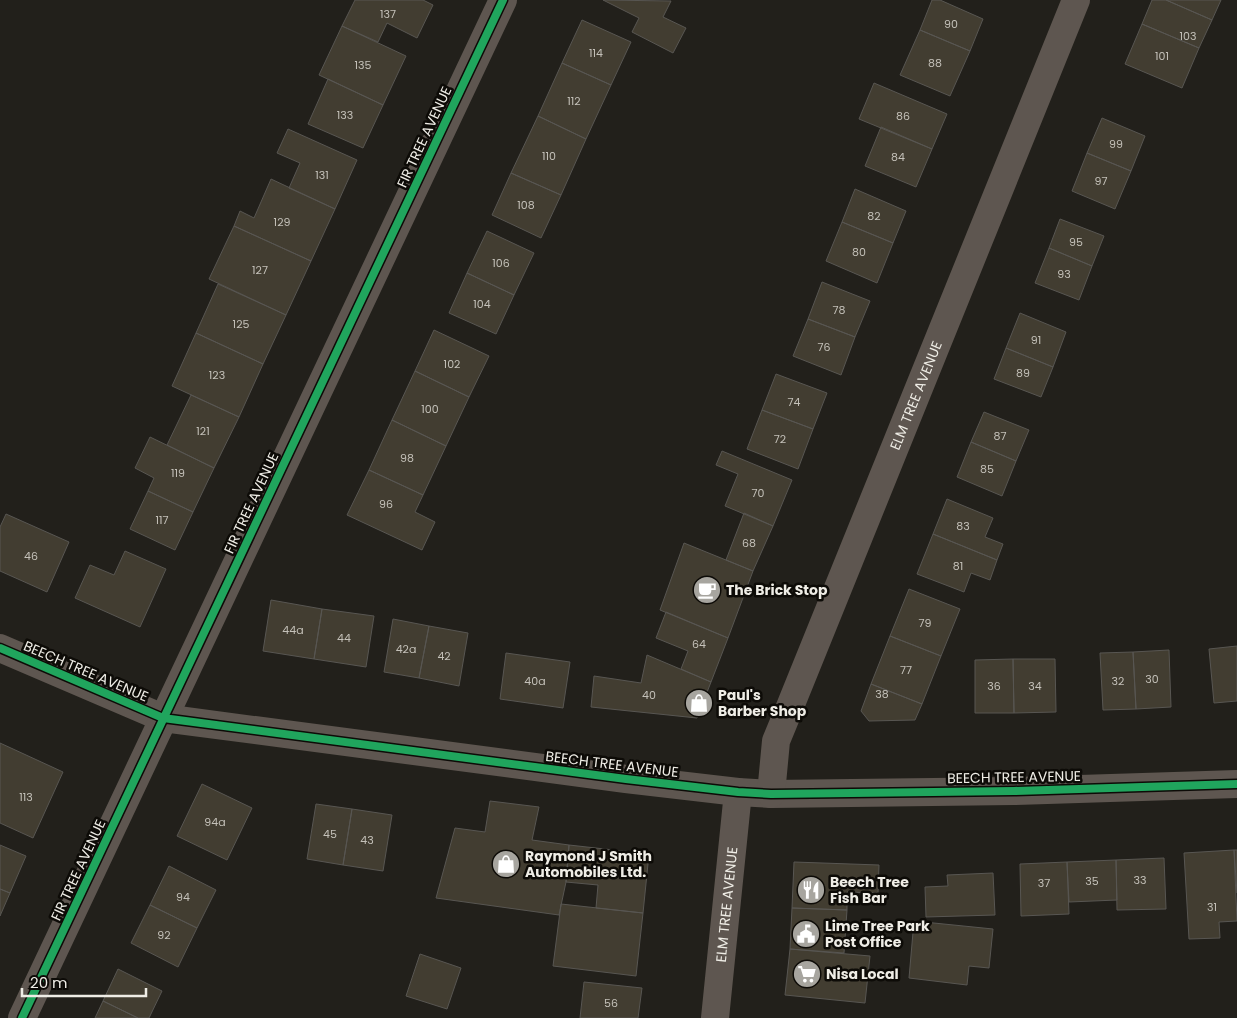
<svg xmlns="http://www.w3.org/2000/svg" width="1237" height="1018" font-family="Poppins,sans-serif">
	<rect width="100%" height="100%" fill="#22201b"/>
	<!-- building -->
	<path fill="#423d31" stroke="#585652" d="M355,0H423L433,5L417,38L387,23L378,42L342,26Z
		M603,0L671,1L663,17L686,28L673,53L632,32L639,18Z
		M932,0H940L983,19L970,51L920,30Z
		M1152,0H1166L1212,20L1199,48L1142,24Z
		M1166,0H1221L1212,20Z
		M582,20L631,42L611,85L562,63Z
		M1142,24L1199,48L1182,88L1125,64Z
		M342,26L406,56L383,105L319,75Z
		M920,30L970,51L950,96L900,75Z
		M562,63L611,85L586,139L538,116Z
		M328,79L383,105L363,148L308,124Z
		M874,83L947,114L932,149L859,119Z
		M538,116L586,139L561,195L511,173Z
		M1102,118L1145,136L1131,171L1087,153Z
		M881,127L932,149L916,187L865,166Z
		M288,129L357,160L335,209L289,188L300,163L277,153Z
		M1087,153L1131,171L1115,209L1072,191Z
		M511,173L561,195L541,238L492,215Z
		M271,179L335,209L311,261L234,226L240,211L254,218Z
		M855,189L906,211L893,243L842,222Z
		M1060,219L1104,236L1092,266L1049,248Z
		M842,222L893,243L877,283L826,261Z
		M234,226L311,261L286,315L209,279Z
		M487,231L534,253L514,295L467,273Z
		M1049,248L1092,266L1079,300L1035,283Z
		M467,273L514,295L496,334L449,313Z
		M822,282L870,301L855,337L808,319Z
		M218,284L286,315L263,364L196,333Z
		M1020,313L1066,332L1053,367L1006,348Z
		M808,319L855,337L841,375L793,356Z
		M434,330L489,356L469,397L415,371Z
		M196,333L263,364L239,417L172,386Z
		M1006,348L1053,367L1041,397L994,379Z
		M415,371L469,397L446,446L392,420Z
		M776,374L827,393L813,429L762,410Z
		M191,395L239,417L214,468L167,445Z
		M762,410L813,429L798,469L747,449Z
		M984,412L1029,430L1016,461L971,442Z
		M392,420L446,446L423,495L369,470Z
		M150,437L214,468L193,512L148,491L154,478L135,468Z
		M971,442L1016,461L1002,496L957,477Z
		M722,451L792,480L773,526L725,506L738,474L716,465Z
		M369,470L423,495L415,512L435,522L422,550L347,515Z
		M148,491L193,512L175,550L130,529Z
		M947,499L993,518L985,537L1003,544L997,560L933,534Z
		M744,513L773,526L753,571L726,560Z
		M6,514L69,542L47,592L0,571V527Z
		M933,534L997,560L990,580L971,573L964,592L917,574Z
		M684,543L753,571L728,638L660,610Z
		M125,551L166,569L140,627L75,598L90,565L114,575Z
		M909,589L960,609L941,656L890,636Z
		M271,600L322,609L314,659L263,651Z
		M322,609L374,616L366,667L314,659Z
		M666,612L728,638L711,682L681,669L688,651L656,638Z
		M393,619L429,626L419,678L384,672Z
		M429,626L468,633L459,686L419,678Z
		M890,636L941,656L922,704L871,684Z
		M1237,646V701L1214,703L1209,649Z
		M1169,650L1171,707L1136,709L1133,652Z
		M1133,652L1136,709L1103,710L1100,653Z
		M506,653L570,662L563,708L500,699Z
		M647,655L711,682L697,718L591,707L594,676L641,683Z
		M1013,659L1014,713H975V660Z
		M1013,659H1055L1056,712L1014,713Z
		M871,684L922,704L915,720L869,721L861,711Z
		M0,743L63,772L33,838L0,823Z
		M202,784L252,808L227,860L177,836Z
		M490,801L539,807L532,840L569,845L566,882L559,915L436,898L455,828L485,832Z
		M316,804L352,809L343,865L307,859Z
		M352,809L392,815L383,871L343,865Z
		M0,845L26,856L10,893L0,889Z
		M569,845L649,854L643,913L596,908L598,885L566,882Z
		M1234,850H1237V893Z
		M1234,850L1237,921L1219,922L1220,938L1189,939L1184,853Z
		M1164,858L1166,909L1117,910L1116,860Z
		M1116,860L1117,900L1069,902L1067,862Z
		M794,862L879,865L878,893L847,892V910L792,908Z
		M1067,862L1069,914L1021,916L1020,864Z
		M169,866L216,890L197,928L150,905Z
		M993,873L995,915L926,917L925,887L948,886L947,875Z
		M0,889L10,893L0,916Z
		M561,904L643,913L636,976L553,966Z
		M150,905L197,928L178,967L131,943Z
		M792,908L847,910L844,953L790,949Z
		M914,921L993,929L989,968L969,966L967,985L909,978Z
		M790,949L870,956L865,1003L785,995Z
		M420,954L461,968L447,1009L406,996Z
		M118,969L162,991L149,1018H138L103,1001Z
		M584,982L642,988L638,1018H580Z
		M103,1001L138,1018H95Z"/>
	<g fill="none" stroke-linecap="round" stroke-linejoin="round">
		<!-- minor -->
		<g stroke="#5e5650" stroke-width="28">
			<path d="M0,648L163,718L626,779L738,792L771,794L1014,791L1237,784"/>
			<path id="s1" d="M771,794L776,741L783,724L1076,0"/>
			<path d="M22,1018L503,0"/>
			<path id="s2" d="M715,1018L738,792"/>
		</g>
		<defs>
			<path id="cycleway" d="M0,648L163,718L626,779L738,792L771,794L1014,791L1237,784
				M22,1018L503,0"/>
		</defs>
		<!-- cycleway casing -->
		<use href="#cycleway" stroke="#0d0b07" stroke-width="11"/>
		<!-- cycleway -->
		<use href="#cycleway" stroke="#20a55d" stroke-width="8"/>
	</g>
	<!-- icons -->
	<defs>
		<symbol id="cafe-disc" viewBox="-11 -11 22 22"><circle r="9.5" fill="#a7a59f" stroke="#0d0b07"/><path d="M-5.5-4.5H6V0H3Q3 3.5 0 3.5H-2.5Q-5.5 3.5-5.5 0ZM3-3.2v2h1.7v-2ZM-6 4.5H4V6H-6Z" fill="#fff"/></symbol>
		<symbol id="shop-disc" viewBox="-11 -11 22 22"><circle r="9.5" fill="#a7a59f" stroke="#0d0b07"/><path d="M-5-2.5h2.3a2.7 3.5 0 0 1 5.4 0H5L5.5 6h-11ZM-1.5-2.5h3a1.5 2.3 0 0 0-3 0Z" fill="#fff"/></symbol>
		<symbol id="restaurant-disc" viewBox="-11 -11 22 22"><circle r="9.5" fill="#a7a59f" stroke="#0d0b07"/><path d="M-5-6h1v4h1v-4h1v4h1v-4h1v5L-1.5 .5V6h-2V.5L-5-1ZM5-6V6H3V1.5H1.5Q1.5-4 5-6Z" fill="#fff"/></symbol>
		<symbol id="civic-disc" viewBox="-11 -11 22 22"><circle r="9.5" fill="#a7a59f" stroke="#0d0b07"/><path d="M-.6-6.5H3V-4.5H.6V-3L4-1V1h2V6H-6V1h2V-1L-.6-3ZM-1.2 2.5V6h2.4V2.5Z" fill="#fff"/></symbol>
		<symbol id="supermarket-disc" viewBox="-11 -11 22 22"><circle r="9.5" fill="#a7a59f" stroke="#0d0b07"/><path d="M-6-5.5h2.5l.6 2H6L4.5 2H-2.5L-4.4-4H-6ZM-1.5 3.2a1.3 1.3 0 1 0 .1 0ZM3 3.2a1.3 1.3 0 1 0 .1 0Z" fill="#fff"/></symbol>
	</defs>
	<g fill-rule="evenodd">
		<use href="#cafe-disc" x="691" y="574" width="32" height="32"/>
		<use href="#shop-disc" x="683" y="687" width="32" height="32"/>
		<use href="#shop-disc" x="490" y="848" width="32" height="32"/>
		<use href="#restaurant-disc" x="795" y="874" width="32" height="32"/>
		<use href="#civic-disc" x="790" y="918" width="32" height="32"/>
		<use href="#supermarket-disc" x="791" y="958" width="32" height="32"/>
	</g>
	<g text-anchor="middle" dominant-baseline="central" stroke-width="5" stroke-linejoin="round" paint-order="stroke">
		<!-- number labels -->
		<g font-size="11" fill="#c4c1b9">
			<text x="388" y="14">137</text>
			<text x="951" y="24">90</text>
			<text x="1188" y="36">103</text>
			<text x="596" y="53">114</text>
			<text x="1162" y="56">101</text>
			<text x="935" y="63">88</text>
			<text x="363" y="65">135</text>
			<text x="574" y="101">112</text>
			<text x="345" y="115">133</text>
			<text x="903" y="116">86</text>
			<text x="1116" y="144">99</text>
			<text x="549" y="156">110</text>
			<text x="898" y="157">84</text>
			<text x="322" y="175">131</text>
			<text x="1101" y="181">97</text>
			<text x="526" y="205">108</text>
			<text x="874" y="216">82</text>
			<text x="282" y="222">129</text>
			<text x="1076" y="242">95</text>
			<text x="859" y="252">80</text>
			<text x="501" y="263">106</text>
			<text x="260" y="270">127</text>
			<text x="1064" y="274">93</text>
			<text x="482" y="304">104</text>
			<text x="839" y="310">78</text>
			<text x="241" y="324">125</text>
			<text x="1036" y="340">91</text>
			<text x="824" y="347">76</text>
			<text x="452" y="364">102</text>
			<text x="1023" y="373">89</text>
			<text x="217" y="375">123</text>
			<text x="794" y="402">74</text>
			<text x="430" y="409">100</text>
			<text x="203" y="431">121</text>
			<text x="1000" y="436">87</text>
			<text x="780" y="439">72</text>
			<text x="407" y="458">98</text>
			<text x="987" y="469">85</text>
			<text x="178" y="473">119</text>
			<text x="758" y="493">70</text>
			<text x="386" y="504">96</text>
			<text x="162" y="520">117</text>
			<text x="963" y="526">83</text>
			<text x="749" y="543">68</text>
			<text x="31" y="556">46</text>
			<text x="958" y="566">81</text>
			<text x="925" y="623">79</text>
			<text x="293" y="630">44a</text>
			<text x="344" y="638">44</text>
			<text x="699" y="644">64</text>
			<text x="406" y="649">42a</text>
			<text x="444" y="656">42</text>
			<text x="906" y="670">77</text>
			<text x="1152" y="679">30</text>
			<text x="535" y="681">40a</text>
			<text x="1118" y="681">32</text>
			<text x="994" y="686">36</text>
			<text x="1035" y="686">34</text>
			<text x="882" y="694">38</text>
			<text x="649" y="695">40</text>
			<text x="26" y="797">113</text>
			<text x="215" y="822">94a</text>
			<text x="330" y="834">45</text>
			<text x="367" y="840">43</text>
			<text x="1140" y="880">33</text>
			<text x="1092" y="881">35</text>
			<text x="1044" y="883">37</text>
			<text x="183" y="897">94</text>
			<text x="1212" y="907">31</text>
			<text x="164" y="935">92</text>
			<text x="611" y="1003">56</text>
		</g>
		<!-- street labels -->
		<g font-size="14" fill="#efede6" stroke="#0d0b07">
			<text transform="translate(424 137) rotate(-65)">FIR TREE AVENUE</text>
			<text stroke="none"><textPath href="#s1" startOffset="426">ELM TREE AVENUE</textPath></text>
			<text transform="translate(251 503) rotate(-65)">FIR TREE AVENUE</text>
			<text transform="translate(86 671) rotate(23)">BEECH TREE AVENUE</text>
			<text transform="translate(612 764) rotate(7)">BEECH TREE AVENUE</text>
			<text transform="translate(1014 777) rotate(-1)">BEECH TREE AVENUE</text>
			<text transform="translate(78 870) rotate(-65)">FIR TREE AVENUE</text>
			<text stroke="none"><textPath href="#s2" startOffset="114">ELM TREE AVENUE</textPath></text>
		</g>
		<!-- poi labels -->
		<g font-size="14" font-weight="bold" fill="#efede6" stroke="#0d0b07" text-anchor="start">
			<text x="726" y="590">The Brick Stop</text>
			<text x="718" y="695">Paul's<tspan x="718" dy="16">Barber Shop</tspan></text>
			<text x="525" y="856">Raymond J Smith<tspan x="525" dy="16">Automobiles Ltd.</tspan></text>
			<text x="830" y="882">Beech Tree<tspan x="830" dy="16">Fish Bar</tspan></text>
			<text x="825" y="926">Lime Tree Park<tspan x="825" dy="16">Post Office</tspan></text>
			<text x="826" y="974">Nisa Local</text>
		</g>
	</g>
	<!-- scale -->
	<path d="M22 988v8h124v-8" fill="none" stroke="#efede6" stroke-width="2.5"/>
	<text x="30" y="988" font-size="15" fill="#efede6" stroke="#0d0b07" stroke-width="4" paint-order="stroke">20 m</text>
</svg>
